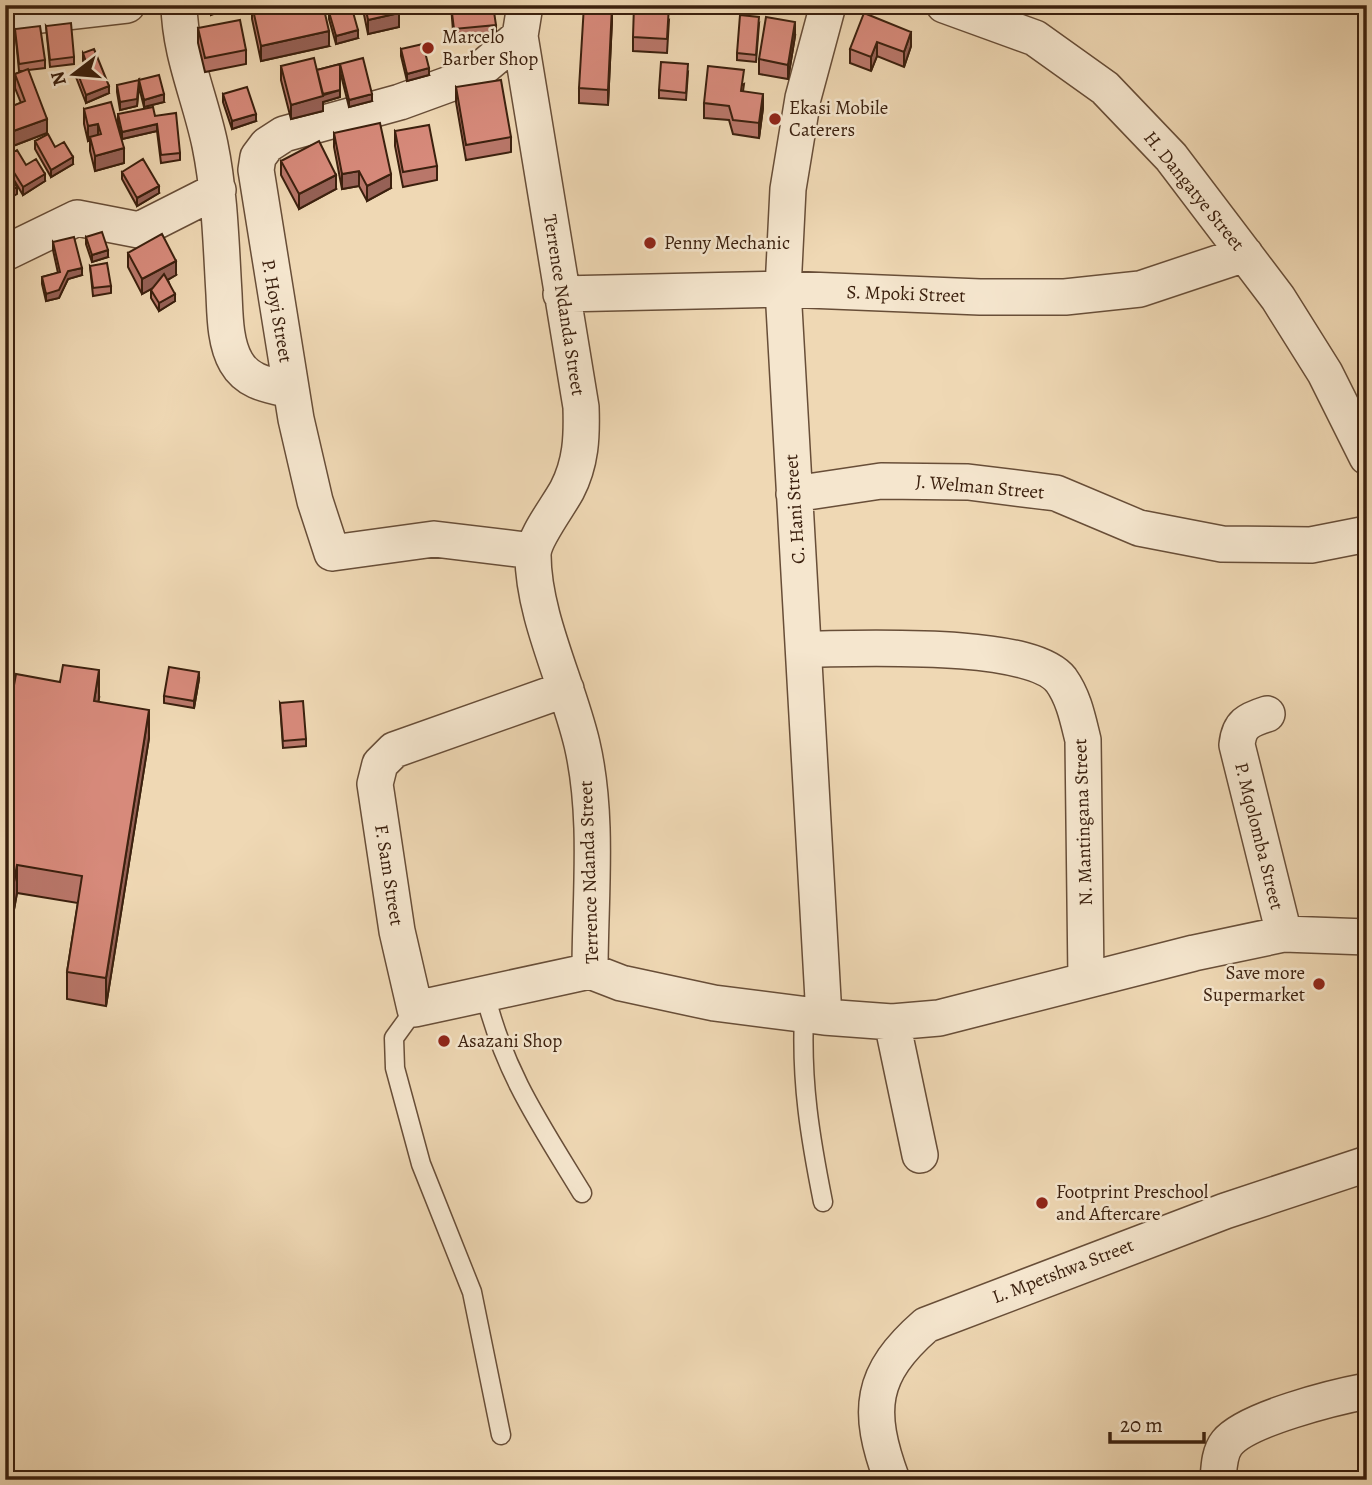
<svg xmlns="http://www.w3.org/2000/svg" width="1372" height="1485" font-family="Alegreya,serif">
	<rect width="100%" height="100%" fill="#efd8b4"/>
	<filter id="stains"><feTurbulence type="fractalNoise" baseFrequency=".00286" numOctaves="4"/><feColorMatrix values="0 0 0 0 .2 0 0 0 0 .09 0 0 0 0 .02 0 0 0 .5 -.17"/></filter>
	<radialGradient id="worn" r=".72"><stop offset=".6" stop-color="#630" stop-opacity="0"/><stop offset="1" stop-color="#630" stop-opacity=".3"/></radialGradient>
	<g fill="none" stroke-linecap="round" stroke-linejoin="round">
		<defs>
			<path id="lane" d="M485,994C505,1074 540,1124 582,1193
				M415,1009L394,1038L395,1068L421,1164L472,1292L501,1435
				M804,1015C801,1082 810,1137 823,1202"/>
			<path id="street" d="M179,5C180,55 200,97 210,145C220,194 221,245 224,294C225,316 225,343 236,362C248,383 269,385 291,390
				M525,5L520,36L581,407C582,437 581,463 567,490C559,505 533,539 533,555C533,616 568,684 582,744C599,817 590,897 590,971L621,983L714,1003L824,1017L892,1022L939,1018L1194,953L1284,934L1367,937
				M944,5L1035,38L1105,88L1171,157L1278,298L1325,373L1367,457
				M5,19L127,5
				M520,36L474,75L400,102L284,134L267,145L258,157L256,170L296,419L315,501L332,553L434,539L533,551
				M5,253L77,218L139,230L218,190
				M561,294L783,289L980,297H1065L1140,289L1245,254
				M794,494L881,481L968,482L1056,493L1139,528L1222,544L1311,545L1367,534
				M805,649C856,649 1030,640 1061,680C1074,698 1078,720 1083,740L1086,979
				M566,689L394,750L380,764L375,784L397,931L415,1009L590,971
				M1267,714C1248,720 1239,724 1237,745L1284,934
				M824,1017L783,289L788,189L803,98L828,5
				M892,1022L920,1155
				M892,1480C866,1410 870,1374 926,1325L1225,1211L1367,1164
				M1218,1480C1219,1468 1219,1453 1227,1443C1246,1419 1335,1397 1367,1391"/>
		</defs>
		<!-- lane casing -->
		<use href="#lane" stroke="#684e38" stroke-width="21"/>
		<!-- street casing -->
		<use href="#street" stroke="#684e38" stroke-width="38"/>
		<!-- lane -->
		<use href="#lane" stroke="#f5e6ce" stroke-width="18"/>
		<!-- street -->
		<use href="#street" stroke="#f5e6ce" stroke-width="35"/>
	</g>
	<!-- wall -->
	<path fill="#b9776a" stroke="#3b200e" stroke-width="2" d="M252,5L329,46L261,61L252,19Z
		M362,5H397L399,27L368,34Z
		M451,5L496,25V39L454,44Z
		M329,12L358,38L336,44L329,19Z
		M612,20L608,105L579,103V88Z
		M669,20L667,53L633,51V37Z
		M759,24L756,62L737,60V53Z
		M46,26L74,57V64L50,67Z
		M198,28L246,50V64L205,72L198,43Z
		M15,29L45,60V68L28,70L47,133L5,149V109L21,103L15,88V74L23,71H19Z
		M911,32V46L904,67L877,56L871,71L850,63V49Z
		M795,36L788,79L759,74V59Z
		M401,49L429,75L407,81L401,56Z
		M83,53L109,93L86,103L76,77V69L85,66L83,61Z
		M340,64L372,101L349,107L340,71V97L323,102V111L291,119L281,80V66L317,70Z
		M688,72L686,100L659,98V90Z
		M139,80L164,102L144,107L139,87Z
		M744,84L743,91L763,108L759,138L733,134L729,120L704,118V103Z
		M117,85L139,87L137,106L120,110L117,92Z
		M456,87L511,137V152L466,160L456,102Z
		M223,94L256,121L232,129L223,102Z
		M84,109L124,148V163L95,171L90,151V140L88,141L84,124Z
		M118,114L155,116L180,153V160L161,163L157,131L122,139L118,122Z
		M395,131L437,166V180L403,187L395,146Z
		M334,133L391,188L367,201L359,186L342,189L334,147Z
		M35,141L55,147L73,164L51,177L35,149Z
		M5,157L26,165L45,181L23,195L5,165Z
		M281,161L336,189L299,209L281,175Z
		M122,172L159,193L137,206L122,179Z
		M86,237L108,257L92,262L86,244Z
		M53,242L82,275L68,279L59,298L46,301L42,284V277L58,273L53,250Z
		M128,253L176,275L168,280L175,301L159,311L151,298V290L153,288L142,294L128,267Z
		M90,266L111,286V293L93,296Z
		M199,679L194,708L164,703V696Z
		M99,698L98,702L149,738L106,1006L67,999V972L78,903L17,893L7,948H5V735Z
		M280,703L306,739V746L283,748Z"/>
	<!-- shaded-wall -->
	<path fill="#966156" stroke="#3b200e" stroke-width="2" d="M216,5H237L211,15V7Z
		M612,6V20L608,105V90Z
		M399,13V27L368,34V20Z
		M795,22V36L788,79V65Z
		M358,30V38L336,44V36Z
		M329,31V46L261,61V46Z
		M911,32V46L904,67V52Z
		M877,42V56L871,71V57Z
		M429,68V75L407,81V74Z
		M139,80L137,106L120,110V102Z
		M109,86V93L86,103V95Z
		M340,90V97L323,102V111L291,119V105Z
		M164,94V102L144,107V100Z
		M372,94V101L349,107V100Z
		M763,94V108L759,138V123Z
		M256,114V121L232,129V121Z
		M47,119V133L5,149V134Z
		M98,124V138L90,137V140L88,141V126Z
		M157,124V131L122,139V132Z
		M124,148V163L95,171V156Z
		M73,157V164L51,177V170Z
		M359,171V186L342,189V174Z
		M45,174V181L23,195V187Z
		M391,174V188L367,201V186Z
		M336,175V189L299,209V194Z
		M159,186V193L137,206V198Z
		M17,187V194L5,201V194Z
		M108,250V257L92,262V255Z
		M176,261V275L142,294V279Z
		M82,268V275L68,279L59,298L46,301V294L68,271Z
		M175,294V301L159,311V303Z
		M99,670V698L94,729V701Z
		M199,672V679L194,708V701Z
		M149,710V738L106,1006V978Z
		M17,865V893L7,948V921Z"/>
	<!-- building -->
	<path fill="#d78a7b" stroke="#3b200e" stroke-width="2" d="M252,5H323L329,31L261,46Z
		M351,5L358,30L336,36L329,12Z
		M365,5H397L399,13L368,20Z
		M451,5H493L496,25L454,29Z
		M584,5L612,6L608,90L579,88Z
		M634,5H669L667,39L633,37Z
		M864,13L911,32L904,52L877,42L871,57L850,49Z
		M740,15L759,17L756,55L737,53Z
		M766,17L795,22L788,65L759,59Z
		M240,20L246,50L205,58L198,28Z
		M71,23L74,57L50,60L46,26Z
		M40,26L45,60L19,64L15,29Z
		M423,44L429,68L407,74L401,49Z
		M94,49L109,86L86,95L76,69L87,65L83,53Z
		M314,58L323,96L291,105L281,66Z
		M363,58L372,94L349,100L340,64V90L323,94L317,70Z
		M661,62L688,64L686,93L659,90Z
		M708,66L744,70L741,91L763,94L759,123L733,120L729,106L704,103Z
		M28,69L47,119L5,134V123L9,121L5,109L25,101L15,74Z
		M159,75L164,94L144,100L139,80Z
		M139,80L137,99L120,102L117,85Z
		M501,80L511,137L466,145L456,87Z
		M247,87L256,114L232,121L223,94Z
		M111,102L124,148L95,156L90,137L101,134L98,124L88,126L84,109Z
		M153,107L155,116L176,113L180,153L161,155L157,124L122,132L118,114Z
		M380,123L391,174L367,186L359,171L342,174L334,133Z
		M429,125L437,166L403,172L395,131Z
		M48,134L55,147L64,142L73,157L51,170L35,141Z
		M319,141L336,175L299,194L281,161Z
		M17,150L26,165L36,159L45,174L23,187L5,158V157Z
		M143,159L159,186L137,198L122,172Z
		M5,169L17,187L5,194Z
		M102,232L108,250L92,255L86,237Z
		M162,234L176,261L142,279L128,253Z
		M74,237L82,268L68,271L59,290L46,294L42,277L60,272L53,242Z
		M107,263L111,286L93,288L90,266Z
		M164,274L175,294L159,303L151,290Z
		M63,665L99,670L94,701L149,710L106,978L67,972L82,876L17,865L7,921L5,920V735L16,674L60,682Z
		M169,667L199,672L194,701L164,696Z
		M303,701L306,739L283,741L280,703Z"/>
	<!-- markers -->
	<g fill="#8f2418" stroke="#f5e6ce" stroke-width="2.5">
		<circle cx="428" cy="48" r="7"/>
		<circle cx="775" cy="119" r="7"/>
		<circle cx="650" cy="243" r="7"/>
		<circle cx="1319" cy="984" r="7"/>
		<circle cx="444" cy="1041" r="7"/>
		<circle cx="1042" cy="1203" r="7"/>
	</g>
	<g text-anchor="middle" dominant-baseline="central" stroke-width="5" stroke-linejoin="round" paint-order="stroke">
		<!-- poi labels -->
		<g font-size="19" fill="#3b200e" stroke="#f5e6ce" text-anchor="start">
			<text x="442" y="37">Marcelo<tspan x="442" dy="22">Barber Shop</tspan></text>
			<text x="789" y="108">Ekasi Mobile<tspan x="789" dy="22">Caterers</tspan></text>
			<text x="664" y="243">Penny Mechanic</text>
			<text x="1305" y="973" text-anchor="end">Save more<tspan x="1305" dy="22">Supermarket</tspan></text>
			<text x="458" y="1041">Asazani Shop</text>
			<text x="1056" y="1192">Footprint Preschool<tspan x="1056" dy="22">and Aftercare</tspan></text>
		</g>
		<!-- street labels -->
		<g font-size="19" fill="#3b200e" stroke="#f5e6ce">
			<text transform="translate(1194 191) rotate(51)">H. Dangatye Street</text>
			<text transform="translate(906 294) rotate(2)">S. Mpoki Street</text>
			<text transform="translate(564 305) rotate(81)">Terrence Ndanda Street</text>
			<text transform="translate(277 311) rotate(80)">P. Hoyi Street</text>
			<text transform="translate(980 487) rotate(5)">J. Welman Street</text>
			<text transform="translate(795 509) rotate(-94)">C. Hani Street</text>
			<text transform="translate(1083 822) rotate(-92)">N. Mantingana Street</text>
			<text transform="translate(1259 836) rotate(76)">P. Mqolomba Street</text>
			<text transform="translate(589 872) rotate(-92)">Terrence Ndanda Street</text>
			<text transform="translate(389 875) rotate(81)">F. Sam Street</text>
			<text transform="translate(1063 1271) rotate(-21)">L. Mpetshwa Street</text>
		</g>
	</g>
	<!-- margin -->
	<rect width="1372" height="1485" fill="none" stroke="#efd8b4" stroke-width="28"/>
	<rect x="7" y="7" width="1358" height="1471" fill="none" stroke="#3b200e" stroke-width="3.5"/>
	<rect x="14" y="14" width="1344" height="1457" fill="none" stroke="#3b200e" stroke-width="2"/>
	<!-- north arrow -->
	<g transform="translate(74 74) rotate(254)" stroke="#f5e6ce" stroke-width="5" paint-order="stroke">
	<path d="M0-5L12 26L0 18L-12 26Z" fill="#3b200e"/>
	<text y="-10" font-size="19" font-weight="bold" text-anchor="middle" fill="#3b200e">N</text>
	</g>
	<!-- scale -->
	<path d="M1110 1432v10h94v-10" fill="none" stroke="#3b200e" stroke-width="3.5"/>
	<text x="1120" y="1432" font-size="21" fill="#3b200e" stroke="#f5e6ce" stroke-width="5" paint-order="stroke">20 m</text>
	<rect width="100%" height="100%" filter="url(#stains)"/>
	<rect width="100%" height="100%" fill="url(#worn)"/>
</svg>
